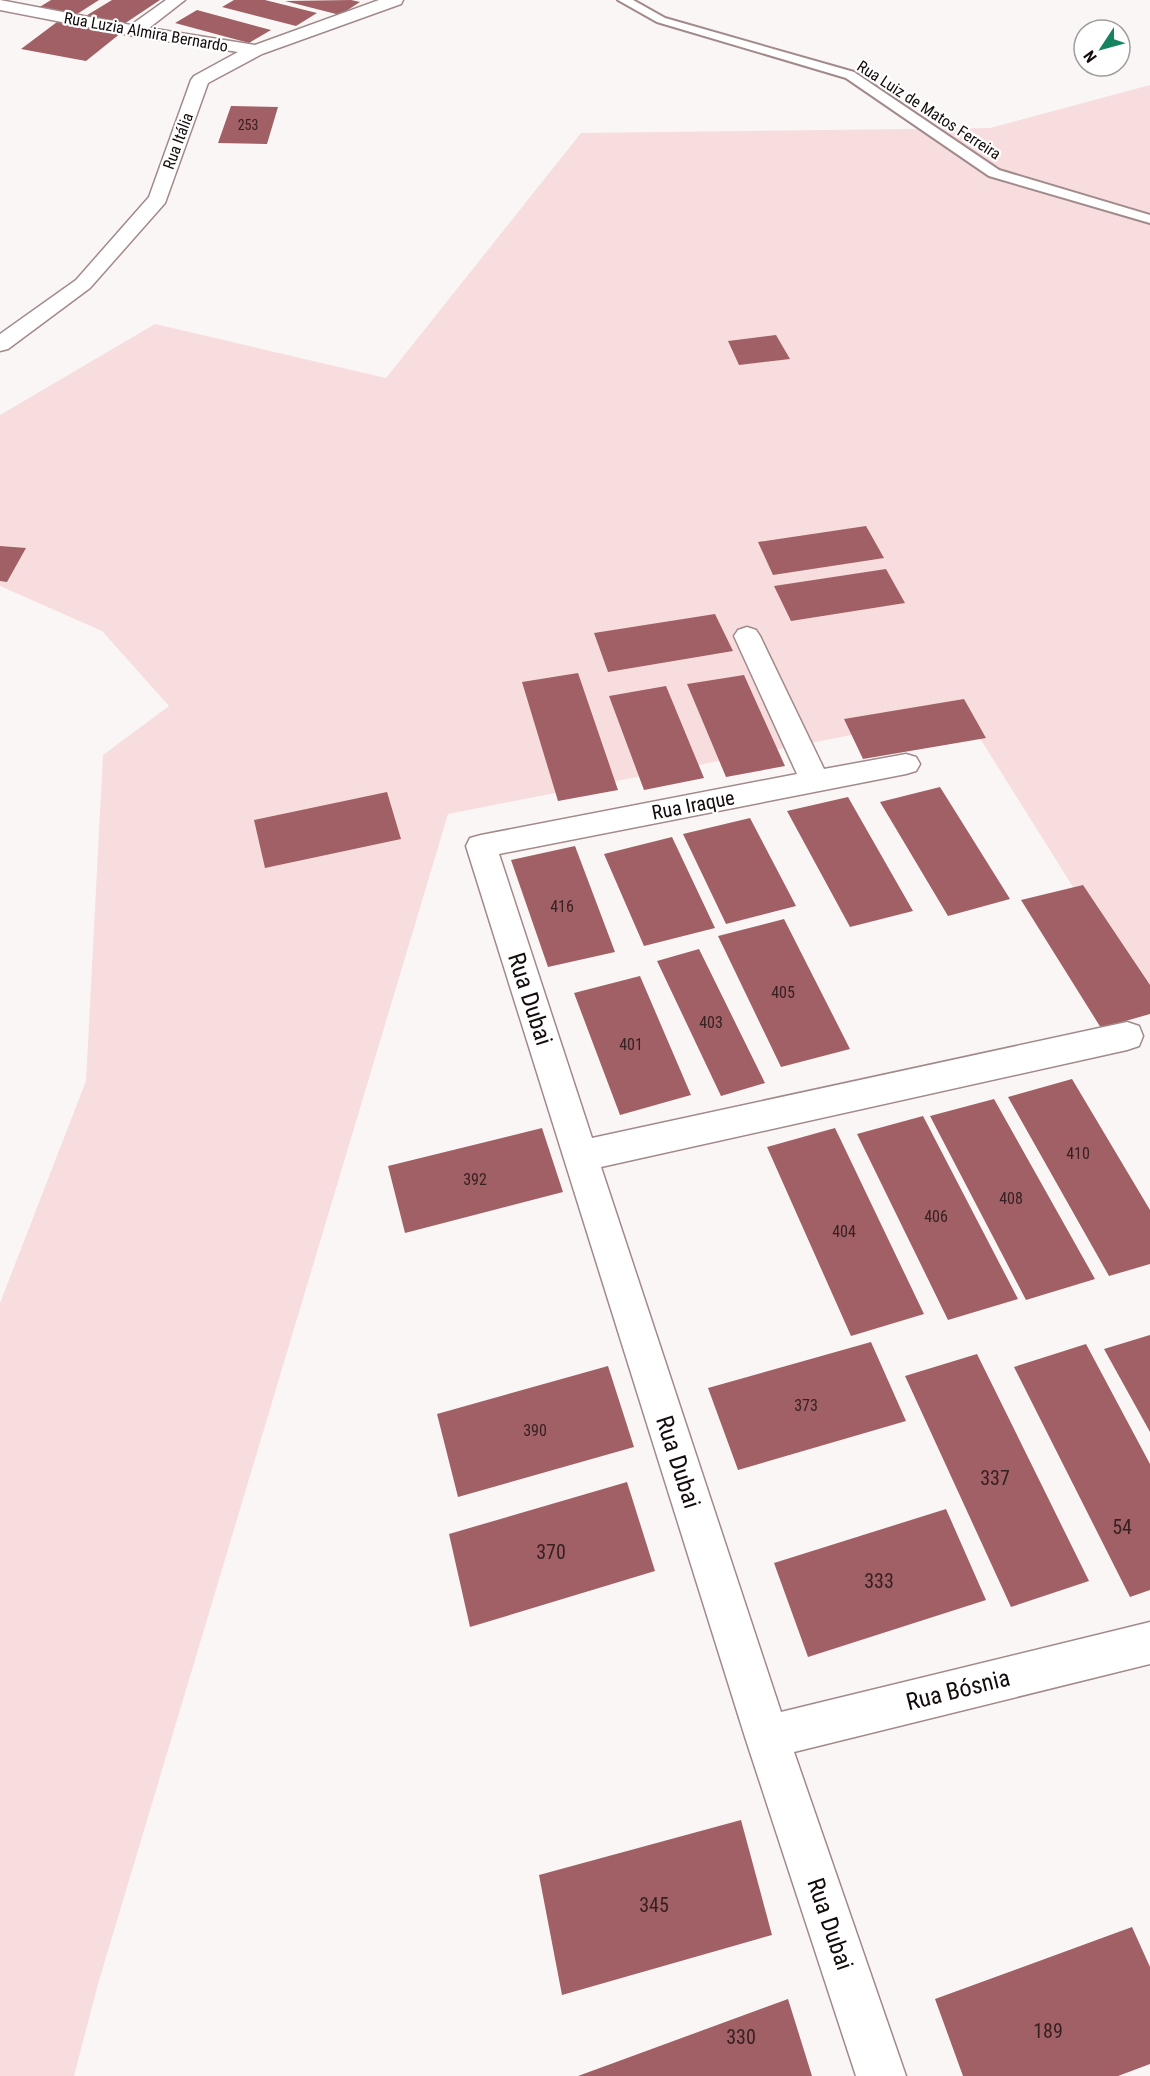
<svg xmlns="http://www.w3.org/2000/svg" width="1150" height="2076" font-family="'Roboto Condensed',sans-serif">
	<rect width="100%" height="100%" fill="#fbf6f6"/>
	<!-- green -->
	<path fill="#f8ddde" d="M1150,85V1010L964,713L448,814L98,1984L74,2076H0V1303L86,1081L103,755L169,706L102,631L0,586V415L155,324L386,378L581,133L990,128Z"/>
	<!-- building -->
	<path fill="#a16065" d="M51,0H99L74,16L38,8Z
		M112,0H160L121,26L84,17Z
		M234,0H265L317,13L296,26L222,7Z
		M351,0L360,2L340,15L285,1Z
		M197,10L271,30L249,43L175,23Z
		M57,22L121,33L86,61L21,49Z
		M231,106L278,107L267,144L218,143Z
		M776,335L790,359L739,365L728,341Z
		M866,526L884,558L773,575L758,542Z
		M0,546L26,548L7,582L0,581Z
		M886,569L905,603L791,621L774,586Z
		M715,614L733,651L608,672L594,633Z
		M578,673L618,790L558,801L522,682Z
		M744,675L785,766L726,777L687,684Z
		M666,686L704,778L644,790L609,696Z
		M964,699L986,738L863,759L844,719Z
		M940,787L1010,899L948,916L880,802Z
		M387,792L401,839L265,868L254,820Z
		M848,797L913,911L850,927L787,811Z
		M750,818L796,906L726,924L683,834Z
		M672,837L715,928L644,946L604,854Z
		M575,846L615,952L548,967L511,860Z
		M1083,885L1150,985V1014L1101,1028L1021,900Z
		M784,919L850,1049L781,1067L718,936Z
		M699,949L765,1083L721,1096L657,961Z
		M640,976L691,1095L620,1115L574,993Z
		M1072,1079L1150,1210V1264L1109,1276L1008,1097Z
		M994,1099L1095,1279L1026,1300L930,1116Z
		M923,1116L1018,1299L948,1320L857,1134Z
		M542,1128L563,1192L405,1233L388,1166Z
		M835,1128L924,1314L851,1336L767,1147Z
		M1150,1335V1432L1104,1349Z
		M871,1342L906,1421L738,1470L708,1388Z
		M1086,1344L1150,1464V1590L1130,1597L1014,1367Z
		M977,1354L1089,1581L1011,1607L905,1376Z
		M608,1366L634,1447L458,1497L437,1414Z
		M627,1482L655,1571L470,1627L449,1534Z
		M946,1509L986,1600L808,1657L774,1563Z
		M741,1820L772,1935L562,1995L539,1875Z
		M1132,1927L1150,1967V2064L1118,2076H963L935,1999Z
		M788,1999L812,2076H578Z"/>
	<g fill="none" stroke-linecap="round" stroke-linejoin="round">
		<defs>
			<path id="service" d="M618,0H633L665,18L854,72L999,170L1150,215V223L989,176L846,78L657,22Z"/>
			<path id="minor" d="M0,0L131,25L166,0H185L149,28L255,45L379,0H403L401,4L262,54L208,83L165,203L90,288L8,349L0,351V334L76,280L149,197L191,80L194,76L238,52L134,36L0,10Z
				M747,627L756,630L760,636L824,769L906,754L916,757L920,764L916,771L906,774L499,854L592,1138L1127,1022L1139,1026L1143,1036L1139,1046L1127,1050L601,1167L781,1712L1150,1622V1664L794,1752L906,2076H856L745,1737L466,846L470,838L481,835L797,774L734,636L738,630Z"/>
		</defs>
		<!-- service casing -->
		<use href="#service" stroke="#a2898a" stroke-width="4"/>
		<!-- minor casing -->
		<use href="#minor" stroke="#a2898a" stroke-width="3"/>
		<!-- service -->
		<use href="#service" fill="#fff" fill-rule="evenodd"/>
		<!-- minor -->
		<use href="#minor" fill="#fff" fill-rule="evenodd"/>
	</g>
	<g text-anchor="middle" dominant-baseline="central" stroke-width="4.5" stroke-linejoin="round" paint-order="stroke">
		<!-- far-number labels -->
		<g font-size="14" fill="#372022">
			<text x="248" y="125">253</text>
		</g>
		<!-- far-street labels -->
		<g font-size="16" fill="#140b0b" stroke="#fff">
			<text transform="translate(146 32) rotate(10)">Rua Luzia Almira Bernardo</text>
			<text transform="translate(929 110) rotate(33)">Rua Luiz de Matos Ferreira</text>
			<text transform="translate(178 141) rotate(-70)">Rua Itália</text>
		</g>
		<!-- number labels -->
		<g font-size="16" fill="#372022">
			<text x="562" y="906">416</text>
			<text x="783" y="992">405</text>
			<text x="711" y="1022">403</text>
			<text x="631" y="1044">401</text>
			<text x="1078" y="1153">410</text>
			<text x="475" y="1179">392</text>
			<text x="1011" y="1198">408</text>
			<text x="936" y="1216">406</text>
			<text x="844" y="1231">404</text>
			<text x="806" y="1405">373</text>
			<text x="535" y="1430">390</text>
		</g>
		<!-- street labels -->
		<g font-size="20" fill="#140b0b" stroke="#fff">
			<text transform="translate(693 805) rotate(-11)">Rua Iraque</text>
		</g>
		<!-- near-number labels -->
		<g font-size="20" fill="#372022">
			<text x="995" y="1478">337</text>
			<text x="1122" y="1527">54</text>
			<text x="551" y="1552">370</text>
			<text x="879" y="1581">333</text>
			<text x="654" y="1905">345</text>
			<text x="1048" y="2031">189</text>
			<text x="741" y="2037">330</text>
		</g>
		<!-- near-street labels -->
		<g font-size="24" fill="#140b0b" stroke="#fff">
			<text transform="translate(530 999) rotate(72)">Rua Dubai</text>
			<text transform="translate(678 1462) rotate(72)">Rua Dubai</text>
			<text transform="translate(958 1690) rotate(-14)">Rua Bósnia</text>
			<text transform="translate(830 1924) rotate(71)">Rua Dubai</text>
		</g>
	</g>
	<!-- north arrow -->
	<g transform="translate(1102 48) rotate(234)"><circle r="28" fill="#ffffff" stroke="#a19d9d" stroke-width="1.5"/>
	<path d="M0-4.5L10 22L0 15L-10 22Z" fill="#168360"/>
	<text y="-9" font-size="16" font-weight="bold" text-anchor="middle" fill="#140b0b">N</text>
	</g>
</svg>
